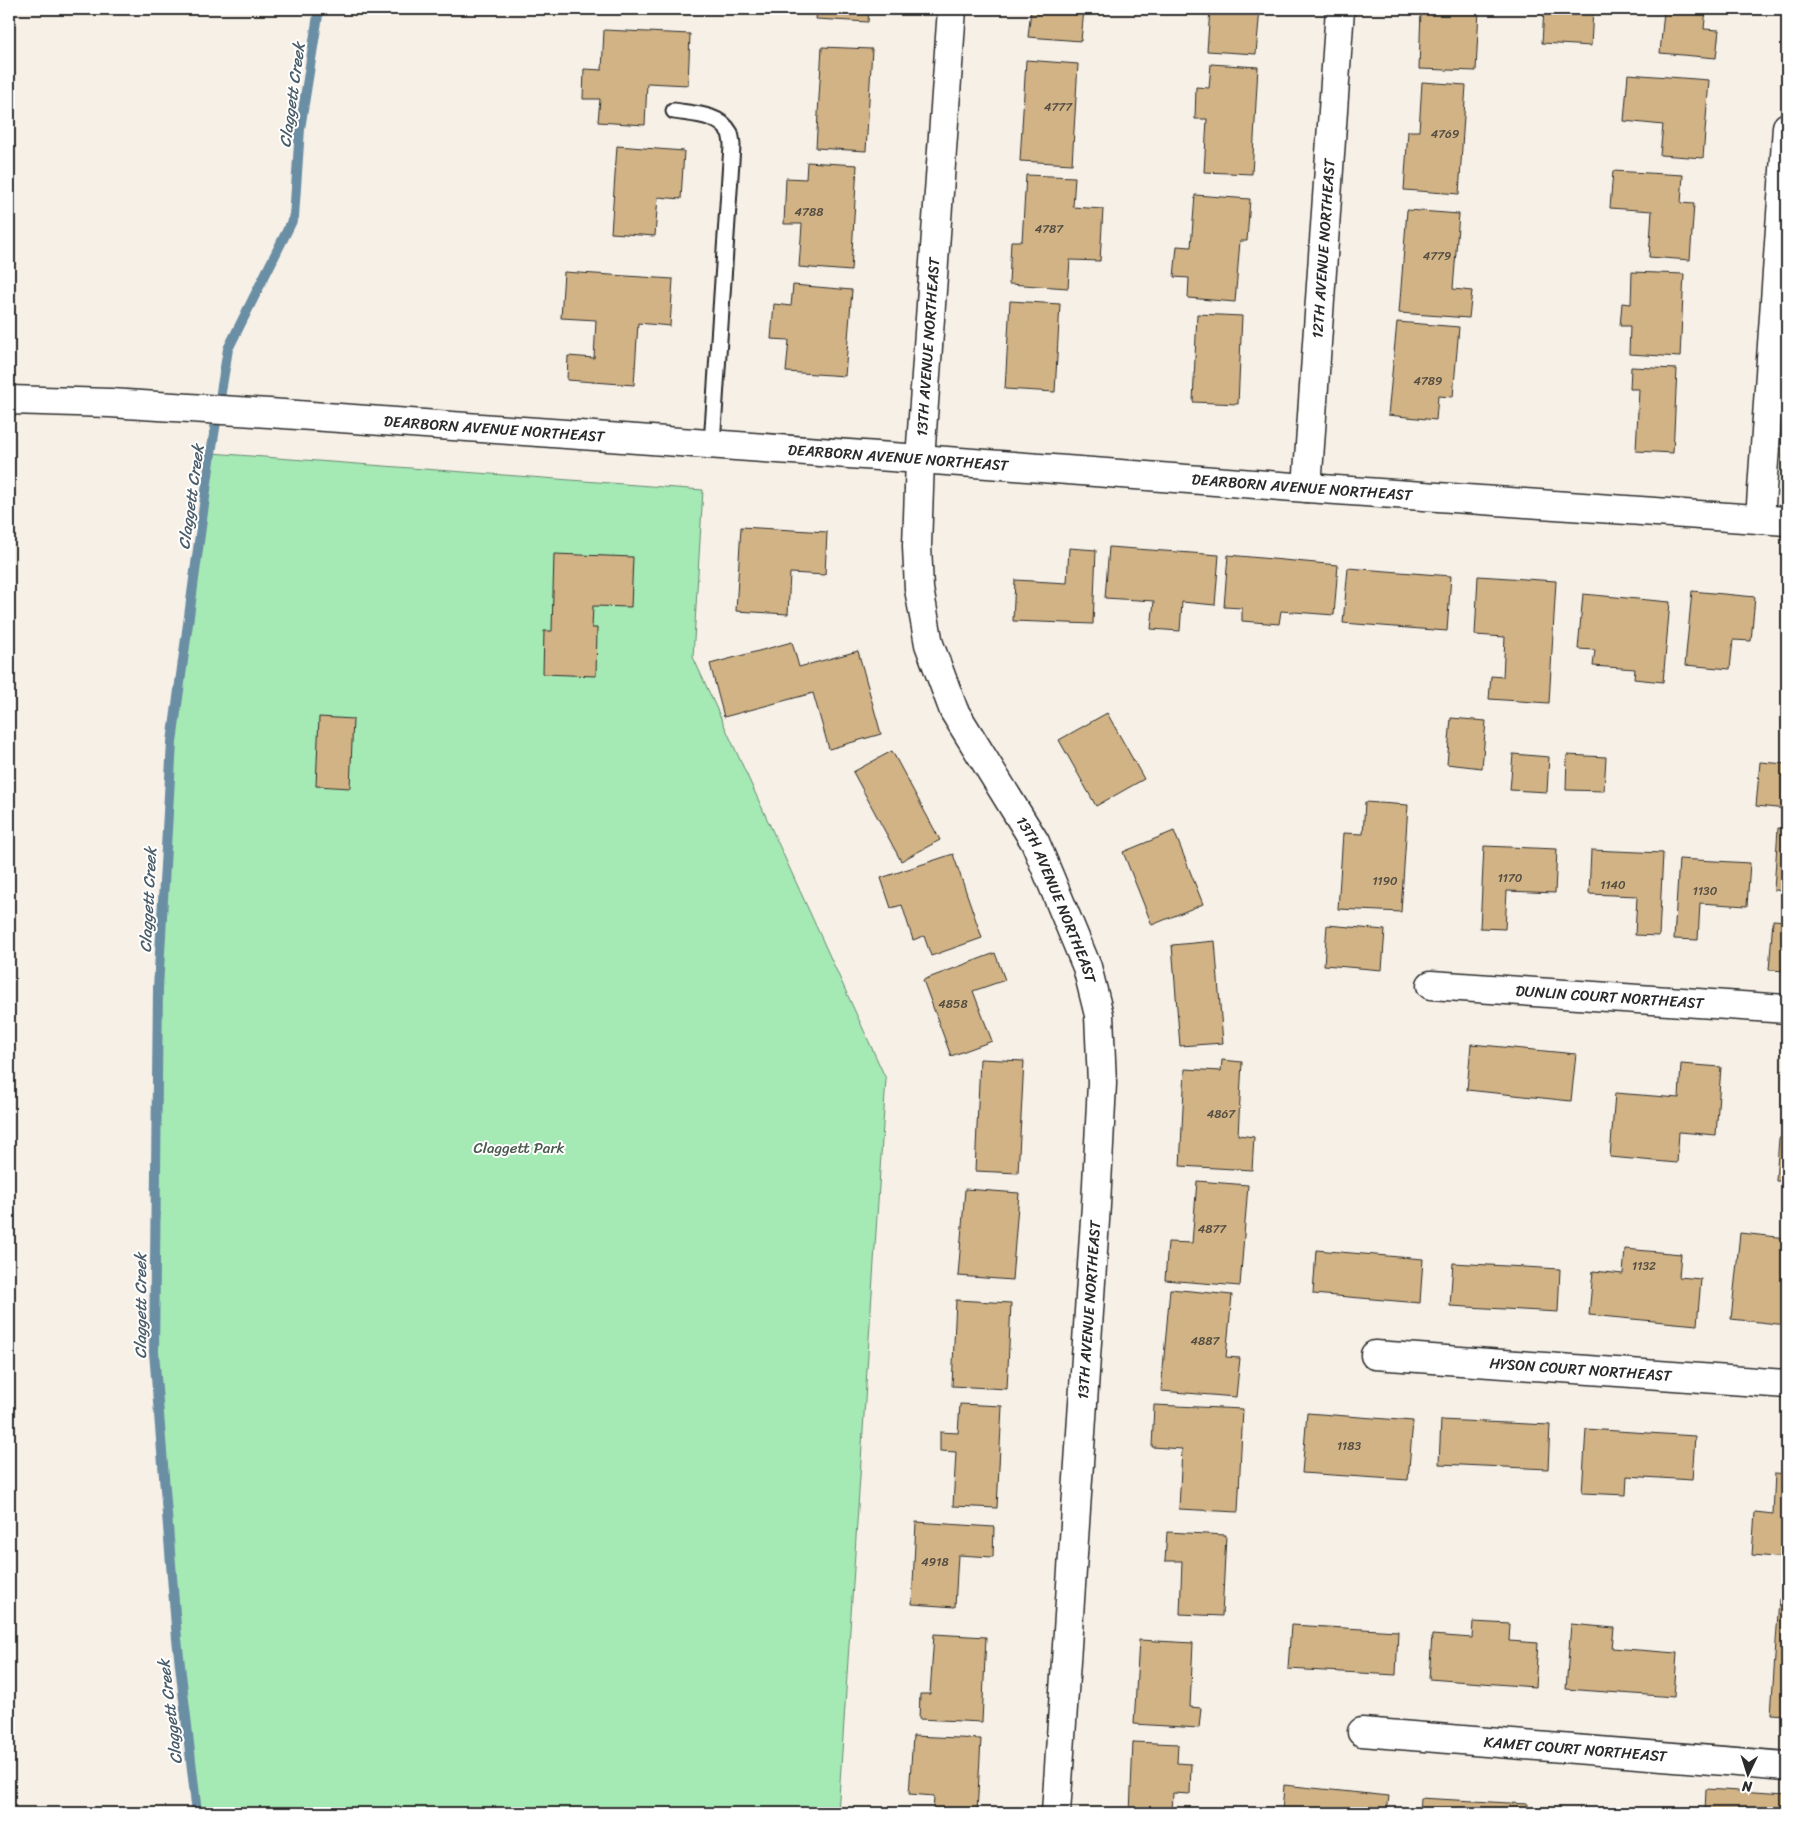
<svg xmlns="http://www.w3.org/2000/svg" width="1796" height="1822" font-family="Sriracha,sans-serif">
	<rect width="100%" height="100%" fill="#f6f0e7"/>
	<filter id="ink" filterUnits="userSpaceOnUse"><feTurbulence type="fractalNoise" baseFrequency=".02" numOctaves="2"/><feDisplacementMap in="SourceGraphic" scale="10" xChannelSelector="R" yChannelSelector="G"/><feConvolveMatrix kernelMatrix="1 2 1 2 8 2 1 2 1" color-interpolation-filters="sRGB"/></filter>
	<g filter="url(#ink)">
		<!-- green -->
		<path fill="#a5e9b5" stroke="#688a70" d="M211,453L703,490L693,657L886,1079L838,1813H197L177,1639L154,1352L158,988L172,742Z"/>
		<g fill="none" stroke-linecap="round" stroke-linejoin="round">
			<!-- stream -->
			<path stroke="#6b8ea4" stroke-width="10" d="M197,1813L177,1639L154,1352L158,988L172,742L211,453L228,349L294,217L300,129L319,9"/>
		</g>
		<!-- building -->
		<path fill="#d1b385" stroke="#2b2b2b" d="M817,9H869L868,22L816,19Z
			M1031,9H1084L1081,41L1028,37Z
			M1210,9H1260L1256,54L1207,51Z
			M1421,9H1479L1476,71L1419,69Z
			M1544,9H1593L1591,46L1542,43Z
			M1643,9H1706L1704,29L1719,30L1716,58L1660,53L1664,11Z
			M604,30L690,34L688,85L647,83L645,125L598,122L600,99H583L584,69L602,70Z
			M822,47L872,49L866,151L816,148Z
			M1026,60L1078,64L1072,164L1020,161Z
			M1211,64L1258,67L1252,174L1204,172L1207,119H1195L1196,87L1209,88Z
			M1628,74L1709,80L1703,158L1660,155L1663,125L1624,121Z
			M1422,82L1466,85L1459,194L1404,190L1408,131H1419Z
			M617,146L684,151L681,199L658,197L655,236L611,233Z
			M807,162L857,165L851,271L799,267L802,224H784L786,178L806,179Z
			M1613,171L1683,175L1681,203L1694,204L1690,260L1649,257L1652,211L1610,208Z
			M1026,175L1075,177L1073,207L1103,209L1100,261L1070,260L1068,288L1009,284L1011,241H1022Z
			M1195,195L1250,199L1247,241H1240L1235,302L1188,298L1189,278L1174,277L1177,246L1191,247Z
			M1407,210L1459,214L1453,289L1472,291L1469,318L1399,313Z
			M564,272L673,279L670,326L638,323L634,385L567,380L568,356L594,358L596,320L561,318Z
			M1632,272L1684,274L1680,357L1629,354L1630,326H1620L1622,303L1631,304Z
			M793,285L852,290L845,376L786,372L789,340L771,339L774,304L791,306Z
			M1010,301L1060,304L1055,392L1005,389Z
			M1197,314L1242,316L1238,404L1193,402Z
			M1397,322L1459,327L1453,397L1438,396L1436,420L1388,415Z
			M1631,367L1677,369L1673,453L1636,451L1639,389H1630Z
			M741,527L827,532L825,575L790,573L788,614L736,611Z
			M1109,547L1219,555L1215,605L1182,602L1180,631L1151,629L1154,601L1105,598Z
			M1069,548L1096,550L1093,624L1013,621L1015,580L1067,583Z
			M554,554L633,557L631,607L593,606L592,628H597L596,676L543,674L544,631H552Z
			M1228,555L1338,565L1334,615L1281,611L1279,624L1242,621V608L1224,607Z
			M1348,568L1451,576L1447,631L1343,623Z
			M1478,576L1556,581L1549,703L1489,699L1491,676L1503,677L1505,637L1475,635Z
			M1692,591L1755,597L1751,641L1733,640L1730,669L1685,665Z
			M1583,594L1670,602L1663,682L1634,679L1635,669L1593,666L1595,650L1578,649Z
			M792,642L799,667L858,651L881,734L829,749L813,693L724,717L710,664Z
			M1107,713L1144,779L1096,806L1059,740Z
			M319,717L353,719L350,788L316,786Z
			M1451,718L1486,721L1482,768L1447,764Z
			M892,751L940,840L901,861L853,772Z
			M1513,754L1549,757L1547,792L1510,790Z
			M1567,755L1606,757L1604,791L1566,790Z
			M1760,762L1787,764V809L1756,806Z
			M1365,802L1408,805L1401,912L1338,909L1343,833L1363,834Z
			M1778,828L1787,829V891L1774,890Z
			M1174,831L1203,904L1152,925L1123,852Z
			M1484,846L1557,849L1555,893L1507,891L1505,929L1480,928Z
			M1591,850L1663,853L1659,936L1635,935L1637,896L1589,894Z
			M953,854L982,938L931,956L924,936L913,940L902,905L891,908L881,878Z
			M1679,859L1750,863L1747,906L1700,903L1698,940L1674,939Z
			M1773,920L1787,921V971L1769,970Z
			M1327,925L1385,930L1382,970L1324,965Z
			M1215,941L1223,1043L1180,1046L1172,945Z
			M995,953L1005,980L973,991L992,1041L951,1056L923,980Z
			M1471,1044L1576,1054L1571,1101L1467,1090Z
			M980,1059L1024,1061L1018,1173L975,1171Z
			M1222,1060L1242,1062L1238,1135L1254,1137L1252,1170L1180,1166L1185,1069L1221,1071Z
			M1681,1064L1721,1067L1716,1135L1679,1132L1677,1163L1610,1157L1615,1093L1679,1098Z
			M1779,1138H1787V1181H1776Z
			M1197,1181L1248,1185L1240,1286L1165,1280L1168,1242L1192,1243Z
			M965,1189L1019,1193L1012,1280L958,1276Z
			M1740,1233L1787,1238V1325L1731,1319Z
			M1625,1249L1681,1254L1679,1277L1701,1279L1697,1325L1589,1315L1593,1271L1623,1274Z
			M1316,1250L1423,1259L1420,1303L1313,1294Z
			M1453,1263L1560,1269L1558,1312L1450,1306Z
			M1170,1289L1232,1295L1226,1357L1240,1358L1236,1397L1161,1391Z
			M956,1300L1011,1303L1007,1389L952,1386Z
			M960,1404L1002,1406L997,1508L953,1506L956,1452L940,1451V1432L958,1433Z
			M1154,1405L1243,1409L1238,1512L1179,1509L1182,1449L1152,1447Z
			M1307,1413L1413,1421L1408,1480L1302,1473Z
			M1441,1420L1550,1425L1548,1469L1439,1464Z
			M1586,1429L1695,1436L1692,1480L1627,1476L1626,1495L1582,1493Z
			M1775,1473L1787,1474V1558L1752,1555L1755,1512L1773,1514Z
			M916,1522L994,1527L993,1557L958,1555L955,1607L912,1604Z
			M1167,1532L1226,1535L1222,1616L1180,1614L1182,1561H1165Z
			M1779,1599L1787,1600V1715L1771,1714Z
			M1473,1622L1510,1624L1509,1641L1538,1643L1535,1687L1429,1679L1432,1635L1472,1638Z
			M1571,1624L1614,1628L1612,1648L1677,1653L1674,1697L1566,1689Z
			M1291,1625L1398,1631L1396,1675L1288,1669Z
			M934,1634L986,1637L982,1722L919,1719L920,1694H930Z
			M1139,1640L1193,1643L1190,1707L1201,1708L1199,1728L1134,1724Z
			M913,1736L981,1739L977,1813H933L934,1796L909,1794Z
			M1133,1742L1178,1744L1177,1763L1191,1764L1190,1794L1173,1793L1172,1813H1130Z
			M1284,1785L1389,1796L1387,1813H1282Z
			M1706,1789L1787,1794V1813H1705Z
			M1420,1798L1527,1804L1526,1813H1419Z"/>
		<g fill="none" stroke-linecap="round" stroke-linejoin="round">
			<defs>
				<path id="service" d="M674,111C692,114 720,114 730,133C731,137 732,142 732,146L712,444"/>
				<g id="minor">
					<path id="s1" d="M952,9L920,459L917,546L919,589L929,644L954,711L1035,842L1087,967L1099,1015L1102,1083L1096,1205L1056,1813"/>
					<path id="s2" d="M1307,488L1340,9"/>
					<path d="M1760,519L1787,127"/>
					<path id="s3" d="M1431,985L1787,1009"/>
					<path id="s4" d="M1375,1355L1787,1384"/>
					<path id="s5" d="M1362,1732L1787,1766"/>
				</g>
				<g id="tertiary">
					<path id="s6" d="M9,400L110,403L269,413L920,459L1307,488L1787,521"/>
				</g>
			</defs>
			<!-- service casing -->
			<use href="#service" stroke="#2b2b2b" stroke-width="19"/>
			<!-- minor casing -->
			<use href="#minor" stroke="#2b2b2b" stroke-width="31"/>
			<!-- tertiary casing -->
			<use href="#tertiary" stroke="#2b2b2b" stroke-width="31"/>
			<!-- service -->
			<use href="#service" stroke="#fff" stroke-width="15"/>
			<!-- minor -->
			<use href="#minor" stroke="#fff" stroke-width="28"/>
			<!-- tertiary -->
			<use href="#tertiary" stroke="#fff" stroke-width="28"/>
		</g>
	</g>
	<g text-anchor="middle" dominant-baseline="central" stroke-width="4" stroke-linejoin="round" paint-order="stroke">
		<!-- number labels -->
		<g font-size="12" fill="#544d42">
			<text x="1058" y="107">4777</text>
			<text x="1445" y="134">4769</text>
			<text x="809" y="212">4788</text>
			<text x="1049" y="229">4787</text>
			<text x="1437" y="256">4779</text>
			<text x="1428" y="381">4789</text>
			<text x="1510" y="878">1170</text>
			<text x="1385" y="881">1190</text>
			<text x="1613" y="885">1140</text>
			<text x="1705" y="891">1130</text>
			<text x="953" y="1004">4858</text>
			<text x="1221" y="1114">4867</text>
			<text x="1212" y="1229">4877</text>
			<text x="1644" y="1266">1132</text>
			<text x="1205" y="1341">4887</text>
			<text x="1349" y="1446">1183</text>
			<text x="935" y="1562">4918</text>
		</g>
		<!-- street labels -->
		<g font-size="15" fill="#2b2b2b" stroke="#fff">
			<text stroke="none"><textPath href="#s2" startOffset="240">12TH AVENUE NORTHEAST</textPath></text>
			<text transform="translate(928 347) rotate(-86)">13TH AVENUE NORTHEAST</text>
			<text stroke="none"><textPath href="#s6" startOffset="486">DEARBORN AVENUE NORTHEAST</textPath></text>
			<text stroke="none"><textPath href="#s6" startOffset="891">DEARBORN AVENUE NORTHEAST</textPath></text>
			<text stroke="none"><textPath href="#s6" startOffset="1296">DEARBORN AVENUE NORTHEAST</textPath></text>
			<text stroke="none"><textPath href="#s1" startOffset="924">13TH AVENUE NORTHEAST</textPath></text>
			<text stroke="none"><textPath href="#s3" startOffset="179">DUNLIN COURT NORTHEAST</textPath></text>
			<text transform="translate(1089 1310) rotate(-86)">13TH AVENUE NORTHEAST</text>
			<text stroke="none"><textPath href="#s4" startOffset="206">HYSON COURT NORTHEAST</textPath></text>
			<text stroke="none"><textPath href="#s5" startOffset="214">KAMET COURT NORTHEAST</textPath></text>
		</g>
		<!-- park labels -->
		<g font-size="15" fill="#4a5a4e" stroke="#fff">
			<text x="519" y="1148">Claggett Park</text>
		</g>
		<!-- water labels -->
		<g font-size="16" font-style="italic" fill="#4b5d68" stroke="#fff">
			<text transform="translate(292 95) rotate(-82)">Claggett Creek</text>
			<text transform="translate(191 497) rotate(-82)">Claggett Creek</text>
			<text transform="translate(148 900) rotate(-87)">Claggett Creek</text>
			<text transform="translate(140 1306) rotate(-90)">Claggett Creek</text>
			<text transform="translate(170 1712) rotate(-97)">Claggett Creek</text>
		</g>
	</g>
	<!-- margin -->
	<rect width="1796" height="1822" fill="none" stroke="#fff" stroke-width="30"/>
	<rect x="15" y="15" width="1766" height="1792" fill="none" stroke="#2b2b2b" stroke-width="2" filter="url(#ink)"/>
	<!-- north arrow -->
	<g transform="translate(1748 1774) rotate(184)" stroke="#ffffff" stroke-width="4" paint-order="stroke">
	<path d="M0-4L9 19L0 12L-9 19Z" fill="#2b2b2b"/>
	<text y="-8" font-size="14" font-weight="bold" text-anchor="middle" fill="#2b2b2b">N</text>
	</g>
</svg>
